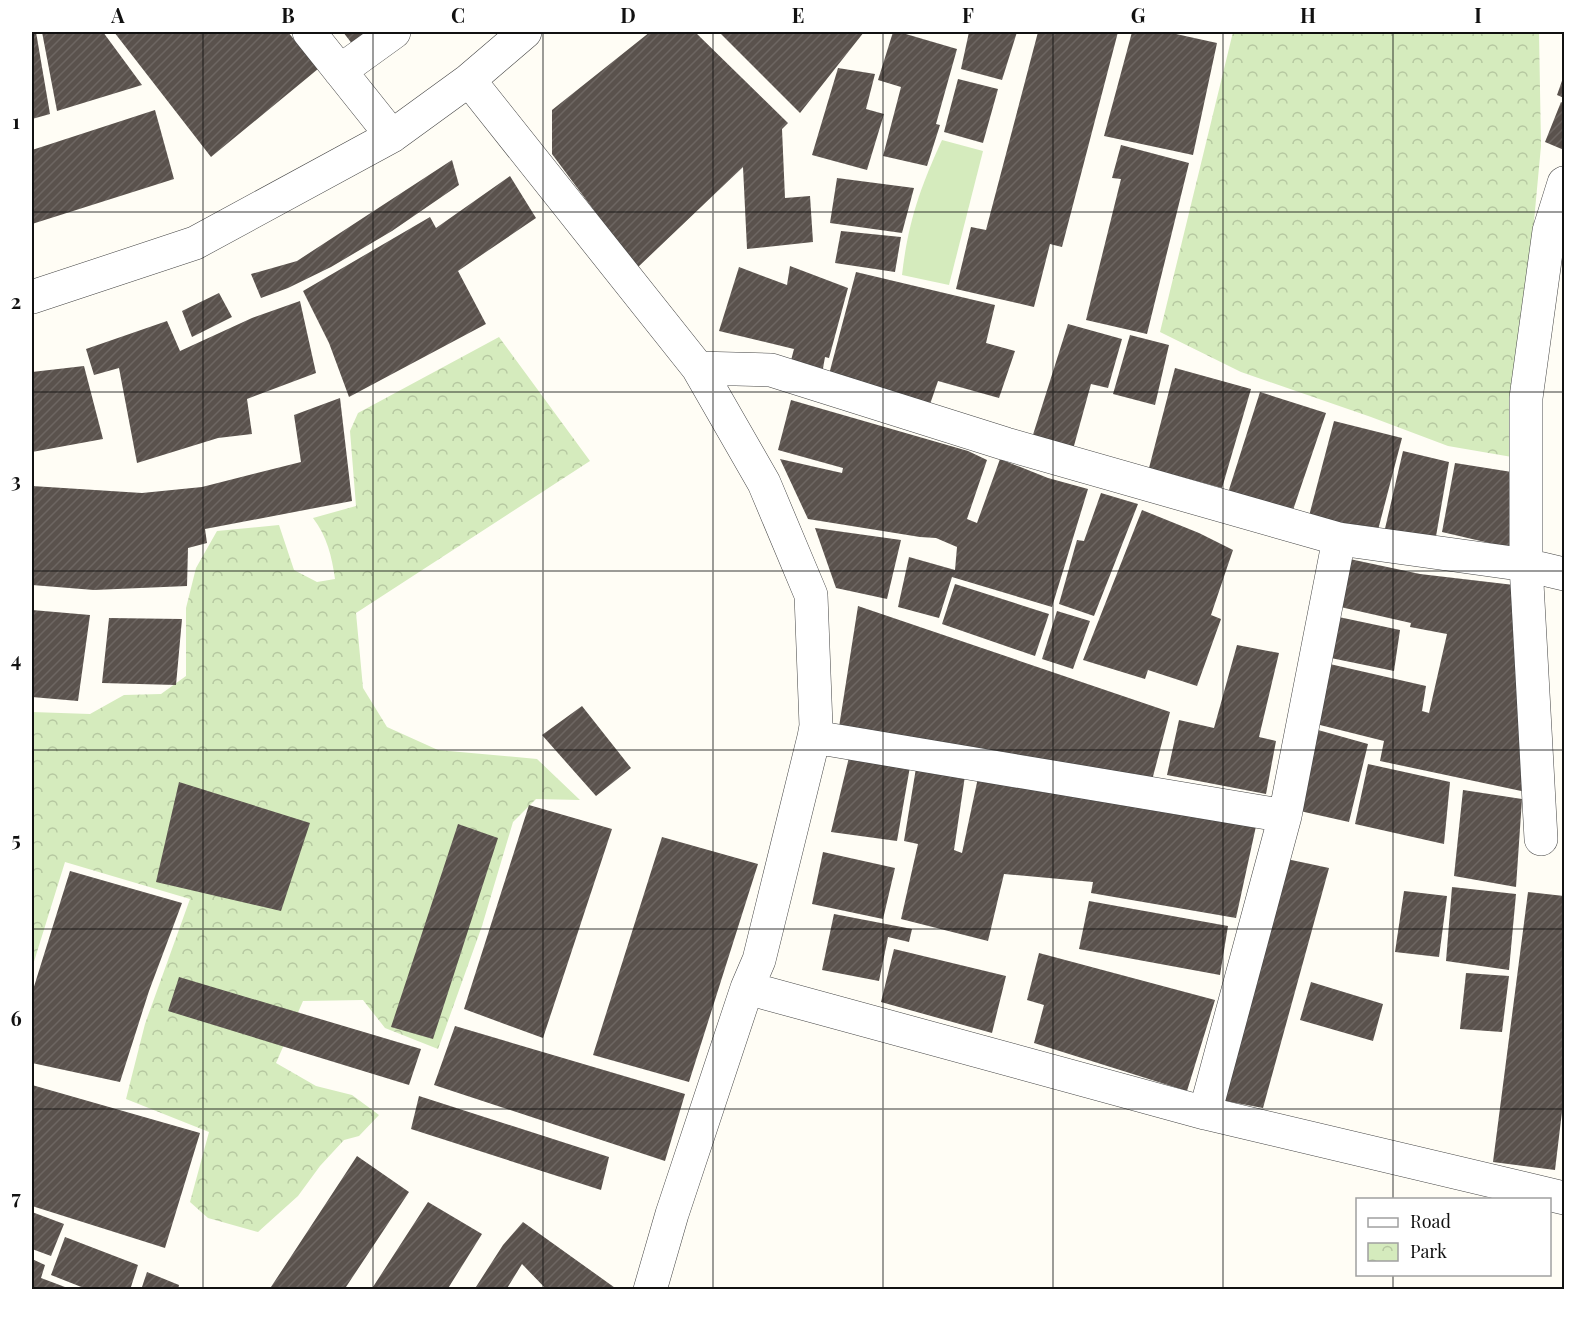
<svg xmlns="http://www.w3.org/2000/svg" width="1596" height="1321" font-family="'Playfair Display',serif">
	<defs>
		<pattern id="park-crowns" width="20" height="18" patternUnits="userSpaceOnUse" patternTransform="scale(1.5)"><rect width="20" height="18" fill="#d5ebbd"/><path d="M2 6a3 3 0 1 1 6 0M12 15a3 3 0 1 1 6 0" fill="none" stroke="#b6c8a1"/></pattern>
		<pattern id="building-hatch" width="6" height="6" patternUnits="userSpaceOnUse" patternTransform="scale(1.5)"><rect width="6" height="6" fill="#5a524d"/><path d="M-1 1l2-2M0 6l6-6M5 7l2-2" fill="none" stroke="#6d6662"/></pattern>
	</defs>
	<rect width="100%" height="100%" fill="#fffdf5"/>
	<!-- park -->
	<path fill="url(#park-crowns)" d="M1233,32H1539L1541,146L1512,457L1448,446L1371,417L1241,372L1160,332Z
		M499,337L590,461L356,613L363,688L387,727L438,750L537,759L580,800L536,799L513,822L482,926L438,1049L385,1028L363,1000L303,1001L276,1063L316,1086L352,1095L379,1115L359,1136L344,1140L320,1166L298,1196L258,1232L208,1218L190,1202L209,1132L126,1099L145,1024L190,899L65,862L32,968V712L90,714L124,695L161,694L186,676V608L196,568L217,531L279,525L294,570L317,582L335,579C332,557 327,536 313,518L356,506L350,431L358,413Z"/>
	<!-- garden -->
	<path fill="#d5ebbd" d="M942,140L983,151L949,285L902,275C908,222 920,188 942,140Z"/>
	<!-- building -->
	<path fill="url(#building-hatch)" d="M32,32H36L50,114L32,119Z
		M42,32H103L142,85L57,111Z
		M114,32H288L318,69L211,157Z
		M343,32H370L353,45Z
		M650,32H695L788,123L782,129L785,198L810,196L813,242L747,249L743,167L637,268L552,154V110Z
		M719,32H864L800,113Z
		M893,32H899L957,49L936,124L940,125L927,166L883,156L901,87L878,80Z
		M969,32H1017L1002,80L961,69Z
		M1038,32H1118L1062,247L1050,244L1034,307L956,289L971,227L986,230Z
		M1132,32H1167L1217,43L1193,155L1104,136Z
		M838,68L875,74L866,109L884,114L867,170L812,155Z
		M1564,75V98L1557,95Z
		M958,79L998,89L983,143L944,132Z
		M1561,102L1564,104V150L1545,142Z
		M155,110L174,179L32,224V150Z
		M1121,145L1189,163L1147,334L1086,320L1121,179L1112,178Z
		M452,160L459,185L392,231L331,267L288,288L261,298L251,274L297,261Z
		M510,176L536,218L458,271L486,324L349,397L329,343L303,291L430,217L436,228Z
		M837,178L914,188L902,233L830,223Z
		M841,231L901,237L895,272L835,263Z
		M790,266L848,288L829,358L825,357L822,374L789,368L794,349L719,331L739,267L787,285Z
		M856,272L995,305L986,343L1015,351L999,398L938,381L927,413L827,382Z
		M219,293L232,317L192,337L182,311Z
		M300,301L316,373L247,399L252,434L218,438L137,463L119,368L94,375L86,349L167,321L180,351L252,318Z
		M1068,324L1122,339L1108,388L1091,384L1072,453L1031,441Z
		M1130,335L1169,345L1155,405L1113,394Z
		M84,366L103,439L32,452V372Z
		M1175,368L1251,389L1222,488L1149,468Z
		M1260,392L1326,413L1291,516L1227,496Z
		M340,398L352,501L205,529L207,543L188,548L187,586L94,590L32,585V486L142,493L202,487L301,462L294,415Z
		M791,400L968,451L987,460L967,519L977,523L1000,459L1048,478L1088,489L1052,607L952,577L939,618L898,607L909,557L955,570L957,547L936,538L920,537L808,519L780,459L842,473L843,468L778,450Z
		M1334,421L1402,438L1378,530L1309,516Z
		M1403,451L1449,462L1435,542L1384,533Z
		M1455,463L1518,473L1515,549L1442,532Z
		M1101,493L1138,504L1094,616L1059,604L1077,540L1084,541Z
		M1142,510L1199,533L1233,550L1211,615L1221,619L1197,686L1148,670L1145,679L1083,660Z
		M815,528L901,540L887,599L836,588Z
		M1345,558L1420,574L1514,585L1526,792L1380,761L1384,741L1312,723L1321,662L1426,686L1422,711L1429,713L1447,634L1410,627L1411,623L1336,606Z
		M955,584L1049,614L1035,656L942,624Z
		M858,606L1170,712L1151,784L839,727Z
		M32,610L90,615L78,701L32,697Z
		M1057,611L1090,621L1073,669L1042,659Z
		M1334,616L1400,630L1394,671L1326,657Z
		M109,618L182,619L176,685L102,683Z
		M1237,645L1279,653L1259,737L1276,741L1266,794L1167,775L1179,720L1214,728Z
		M582,706L631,768L596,796L542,735Z
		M1318,730L1368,744L1349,822L1300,811Z
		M851,749L911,761L897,841L831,832Z
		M917,762L966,769L954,850L962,853L979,773L1258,817L1236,918L1091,893L1093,882L1004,874L988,941L901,919L918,844L904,841Z
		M1368,764L1450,782L1444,844L1355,824Z
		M179,782L310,823L281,911L156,882Z
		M1463,790L1522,799L1516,887L1454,876Z
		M529,805L612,829L543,1038L464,1009Z
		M458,824L498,838L433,1039L391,1027Z
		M662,837L758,864L689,1082L593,1055Z
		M823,852L895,868L883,919L812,904Z
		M1282,858L1329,868L1263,1108L1220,1100Z
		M70,871L182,903L149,991L120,1082L32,1063V993Z
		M1452,887L1516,894L1509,970L1446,961Z
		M1404,891L1447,896L1439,957L1395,952Z
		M1528,892L1564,896V1095L1555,1170L1493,1162Z
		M1089,901L1228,926L1220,975L1079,949Z
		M834,914L912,929L909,942L888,937L879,981L822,970Z
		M894,949L1006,976L992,1033L881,1002Z
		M1039,953L1215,1000L1187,1091L1034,1043L1044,1005L1027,1000Z
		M1466,973L1509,976L1502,1032L1460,1029Z
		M179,977L421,1049L409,1085L168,1011Z
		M1311,982L1383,1004L1373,1041L1300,1020Z
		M455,1026L685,1094L665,1161L434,1085Z
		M32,1085L200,1133L165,1248L32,1206Z
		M419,1096L609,1157L601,1190L411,1129Z
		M357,1156L409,1192L344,1290H269Z
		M428,1202L482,1234L447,1290H371Z
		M32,1212L64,1224L51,1256L32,1249Z
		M523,1222L618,1290H547L522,1264L506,1290H474L503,1245Z
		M65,1237L138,1265L130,1290H89L51,1275Z
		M32,1259L45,1265L41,1278L73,1290H32Z
		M147,1272L179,1285L178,1290H141Z"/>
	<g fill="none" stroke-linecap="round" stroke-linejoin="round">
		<defs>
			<path id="minor" d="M309,32L392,136
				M340,71L394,32
				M469,80L698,368L764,483L811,595L816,726L814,737L759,960L747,988L672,1214L650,1290
				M32,297L195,243L392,136L469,80L525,32
				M698,368L771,370L1006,444L1339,539L1526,565L1564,574
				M814,737L1285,816
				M1541,839L1526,565V398L1549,231L1564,183
				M747,988L1205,1113L1564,1198
				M1205,1113L1285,816L1339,539"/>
		</defs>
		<!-- minor casing -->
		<use href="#minor" stroke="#444" stroke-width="34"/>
		<!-- minor -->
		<use href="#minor" stroke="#fff" stroke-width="33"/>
	</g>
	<!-- grid -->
	<path fill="none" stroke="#111" stroke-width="1.5" stroke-opacity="0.55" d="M203,32V1290M373,32V1290M543,32V1290M713,32V1290M883,32V1290M1053,32V1290M1223,32V1290M1393,32V1200M32,212H1564M32,392H1564M32,571H1564M32,750H1564M32,929H1564M32,1109H1564M1393,1274V1290"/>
	<!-- border -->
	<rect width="1596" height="1321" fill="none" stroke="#ffffff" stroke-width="66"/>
	<!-- legend -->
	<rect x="1356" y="1198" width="195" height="78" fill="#ffffff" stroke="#a0a0a0" stroke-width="1.5"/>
	<rect x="1368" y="1218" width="30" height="9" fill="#ffffff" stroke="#a0a0a0" stroke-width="1.5"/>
	<text x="1410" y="1228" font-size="18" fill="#111111">Road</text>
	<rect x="1368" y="1243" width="30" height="18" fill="url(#park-crowns)" stroke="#a0a0a0" stroke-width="1.5"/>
	<text x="1410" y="1258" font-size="18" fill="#111111">Park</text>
	<rect x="33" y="33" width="1530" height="1255" fill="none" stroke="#111" stroke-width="2"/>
	<g font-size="20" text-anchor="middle" font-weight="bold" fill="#111">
		<text x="118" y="23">A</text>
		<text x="288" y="23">B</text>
		<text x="458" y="23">C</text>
		<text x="628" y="23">D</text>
		<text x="798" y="23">E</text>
		<text x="968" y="23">F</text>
		<text x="1138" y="23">G</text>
		<text x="1308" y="23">H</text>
		<text x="1478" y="23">I</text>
		<text x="16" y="129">1</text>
		<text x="16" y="309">2</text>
		<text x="16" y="488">3</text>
		<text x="16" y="667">4</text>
		<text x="16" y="847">5</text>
		<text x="16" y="1026">6</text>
		<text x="16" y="1205">7</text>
	</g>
</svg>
